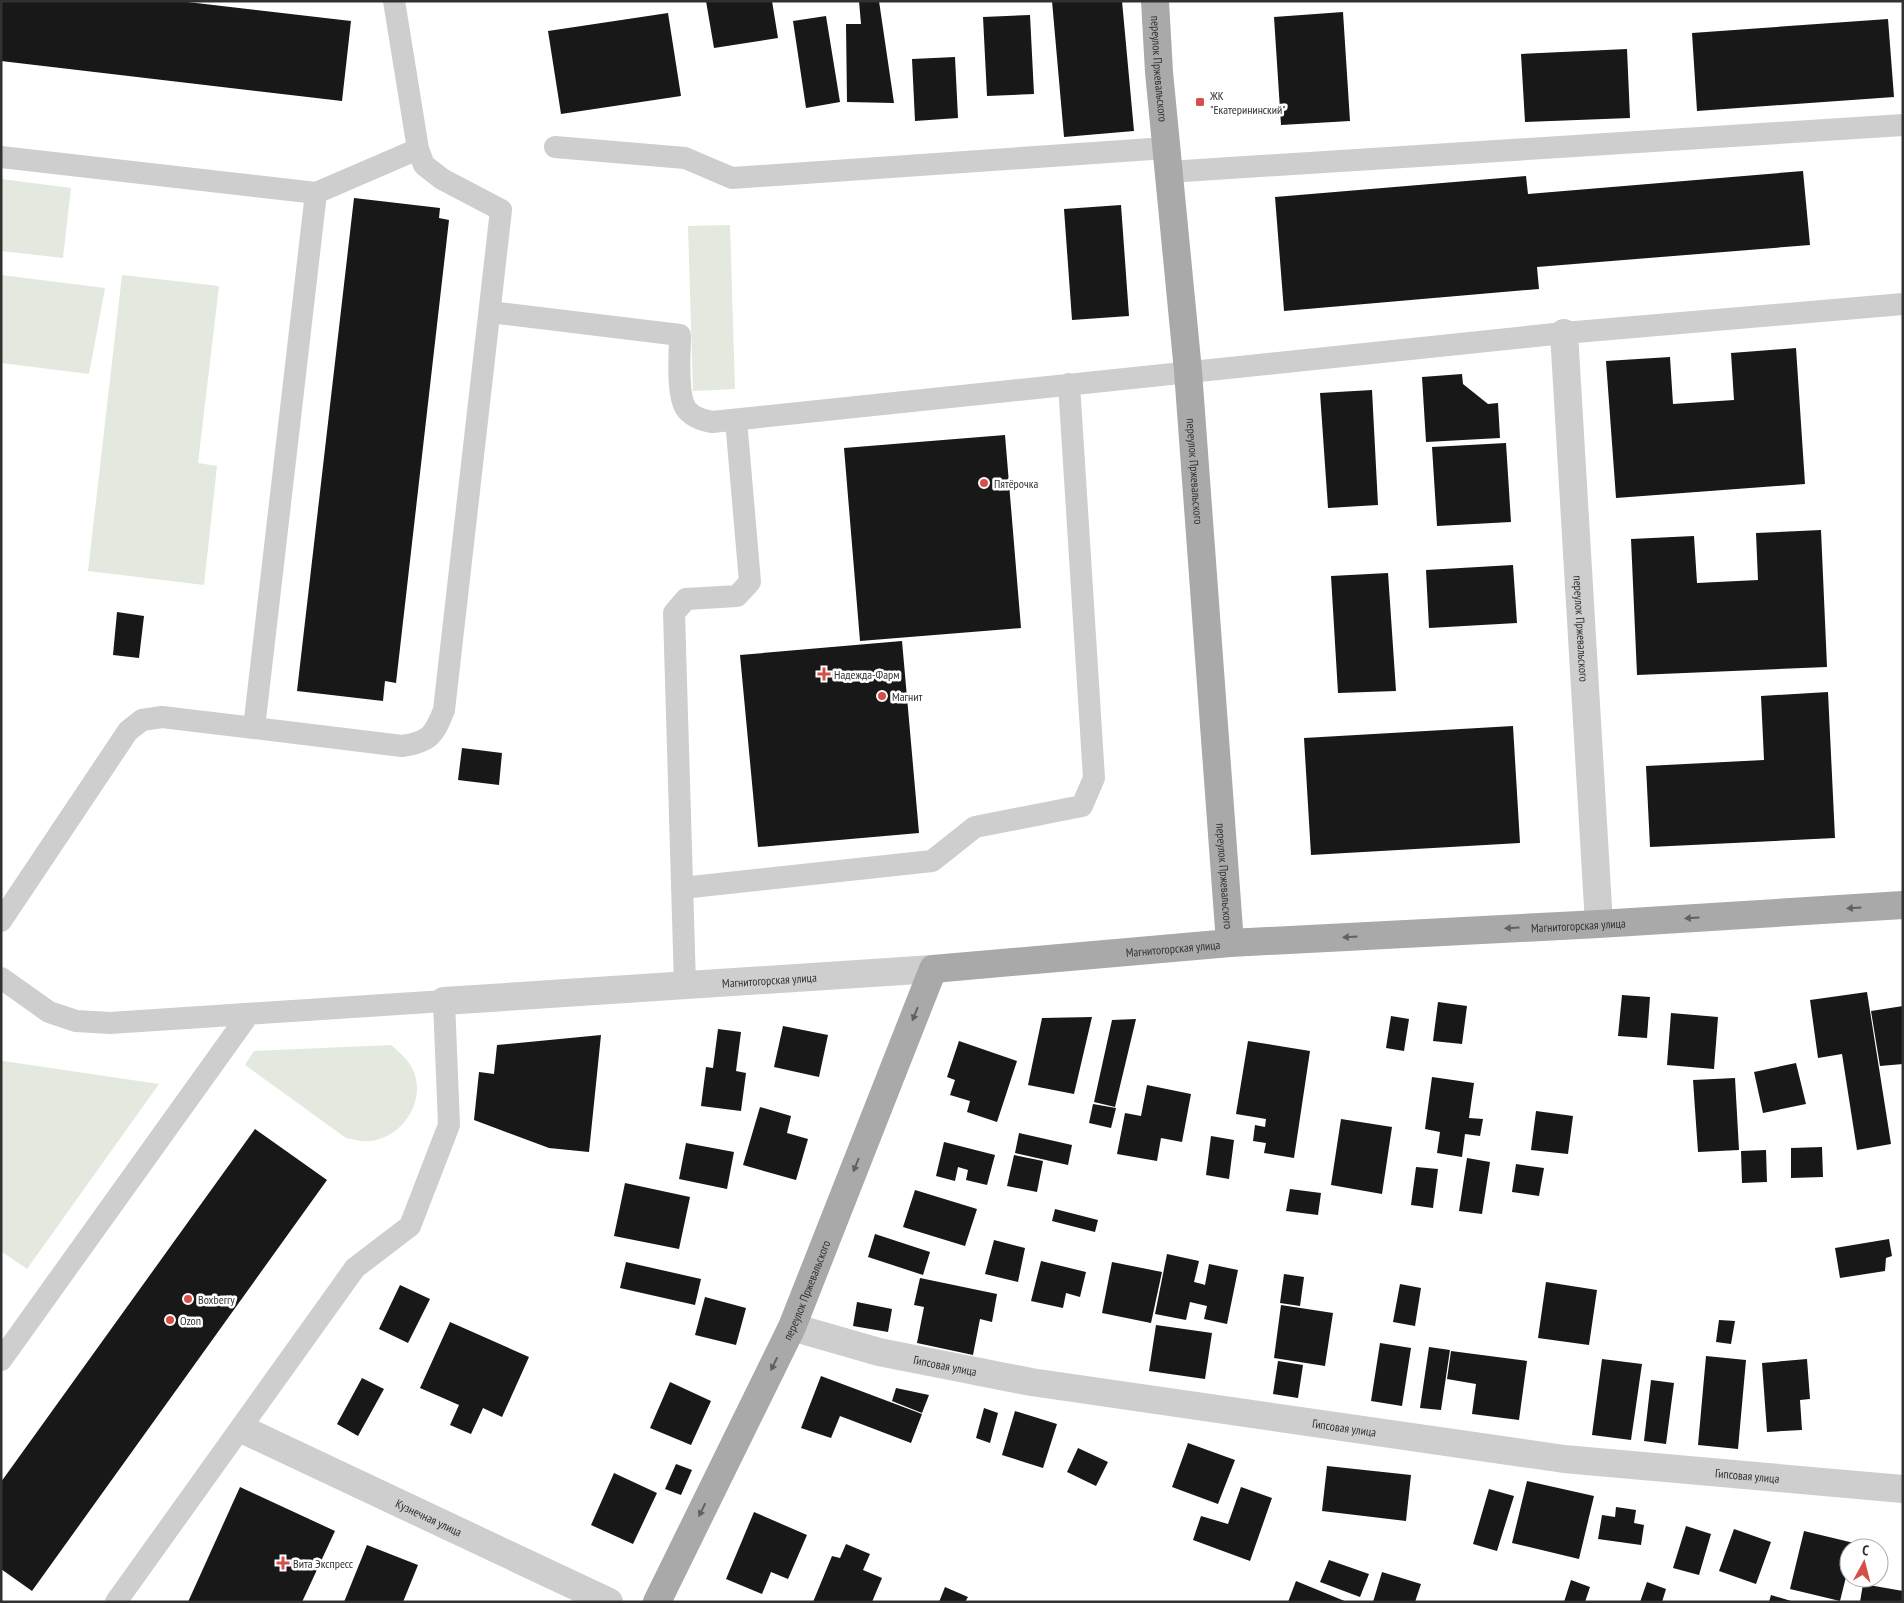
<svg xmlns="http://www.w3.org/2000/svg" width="1904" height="1603" font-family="'PT Sans Narrow',sans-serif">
	<rect width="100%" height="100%" fill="#fff"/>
	<!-- green -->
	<path fill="#e3e9de" d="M1,179L71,188L63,258L1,251Z
		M730,225L735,389L693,391L688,226Z
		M1,275L105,288L89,374L1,363Z
		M122,275L219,286L198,463L217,466L204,585L88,571Z
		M391,1045C399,1052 407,1058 412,1068C427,1097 406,1133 376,1140C366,1143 356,1140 346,1138L245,1065L254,1051Z
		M3,1061L159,1084L27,1269L1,1251V1063Z"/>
	<!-- building -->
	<path fill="#181818" d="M1,1H179L351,21L342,101L1,61Z
		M706,1H772L778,38L714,48Z
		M859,1H879L894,103L847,102L846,24H861Z
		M1052,1H1122L1134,131L1064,137Z
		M1343,12L1350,121L1281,125L1274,17Z
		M668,13L681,96L561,114L548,31Z
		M1030,15L1034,94L987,96L983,17Z
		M826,16L840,102L806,108L793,21Z
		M1888,19L1894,97L1697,111L1692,33Z
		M1627,49L1630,118L1525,122L1521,54Z
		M955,57L958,118L915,121L912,59Z
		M1803,171L1810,245L1537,267L1539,289L1284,311L1275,197L1526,176L1528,194Z
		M354,198L440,208L439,218L449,220L396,683L385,681L383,701L297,691Z
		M1121,205L1129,316L1072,320L1064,209Z
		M1796,348L1805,484L1616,498L1606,361L1670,357L1673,404L1734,400L1731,353Z
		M1462,374L1463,384L1488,404L1498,403L1500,438L1426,442L1422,377Z
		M1372,390L1378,505L1328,508L1320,393Z
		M1005,435L1021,628L860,641L844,448Z
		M1506,443L1511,522L1437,526L1432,447Z
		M1821,530L1827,667L1637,675L1631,539L1694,536L1697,583L1758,580L1756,533Z
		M1513,565L1517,623L1429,628L1426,570Z
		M1388,573L1396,691L1338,693L1331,576Z
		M117,612L144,616L139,658L113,655Z
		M902,641L919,833L758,847L740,655Z
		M1828,692L1835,838L1650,847L1646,766L1764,760L1761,696Z
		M1513,726L1520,843L1311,855L1304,738Z
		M462,748L502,753L499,785L458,780Z
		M1867,992L1891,1144L1857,1150L1842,1054L1818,1058L1810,1000Z
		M1622,995L1650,997L1647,1038L1618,1036Z
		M1438,1002L1467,1006L1462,1044L1433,1041Z
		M1903,1006V1064L1880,1066L1871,1011Z
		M1671,1013L1718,1017L1714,1069L1667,1065Z
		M1391,1016L1409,1019L1404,1051L1386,1048Z
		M1092,1017L1074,1094L1028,1085L1042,1018Z
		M1136,1019L1115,1107L1094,1102L1112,1020Z
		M783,1026L828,1035L819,1077L774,1067Z
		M718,1029L741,1032L736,1071L746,1073L741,1111L701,1106L706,1067L713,1068Z
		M601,1035L589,1152L549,1148L474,1120L479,1072L494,1074L497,1045Z
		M959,1041L1017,1061L997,1122L967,1112L970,1101L950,1095L955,1080L947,1077Z
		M1248,1041L1310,1051L1294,1158L1264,1153L1266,1143L1253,1141L1255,1125L1265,1127L1266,1119L1236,1114Z
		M1796,1063L1806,1104L1763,1113L1754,1072Z
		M1432,1077L1474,1083L1469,1118L1483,1119L1480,1136L1465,1134L1462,1157L1437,1153L1440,1132L1425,1129Z
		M1735,1078L1739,1150L1698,1152L1693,1080Z
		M1147,1085L1191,1094L1182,1142L1161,1138L1157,1161L1117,1154L1125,1113L1141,1116Z
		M1093,1104L1116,1108L1111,1128L1089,1123Z
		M760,1107L791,1116L787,1133L808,1139L796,1180L743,1165Z
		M1536,1111L1573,1116L1568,1154L1531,1150Z
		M1341,1119L1392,1127L1382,1194L1331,1185Z
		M255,1129L327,1180L32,1591L1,1569V1482Z
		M1019,1133L1072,1145L1068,1165L1015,1153Z
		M1211,1136L1234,1140L1229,1179L1206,1175Z
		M944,1142L995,1155L987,1185L966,1180L968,1170L958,1167L955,1181L936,1176Z
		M686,1143L734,1152L727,1189L679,1179Z
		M1822,1147L1823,1177L1791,1178V1148Z
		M1766,1150L1767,1182L1742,1183L1741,1151Z
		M1014,1155L1043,1161L1037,1192L1007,1186Z
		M1467,1158L1490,1162L1482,1214L1459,1211Z
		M1516,1164L1544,1168L1539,1196L1512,1192Z
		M1416,1167L1438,1169L1433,1208L1411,1205Z
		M625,1183L690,1197L679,1249L614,1236Z
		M1290,1189L1321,1193L1318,1215L1286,1211Z
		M915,1190L977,1209L965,1246L903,1227Z
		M1055,1209L1098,1220L1095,1232L1052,1221Z
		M875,1234L930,1252L923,1275L868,1257Z
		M1889,1239L1892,1256L1886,1258L1885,1271L1840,1278L1835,1248Z
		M994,1240L1025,1248L1018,1282L985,1274Z
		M1167,1254L1199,1261L1194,1282L1202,1284L1205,1285L1209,1264L1238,1270L1227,1324L1204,1319L1207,1306L1190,1302L1186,1320L1155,1314Z
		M1041,1261L1086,1272L1080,1297L1066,1293L1063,1308L1031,1301Z
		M626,1262L701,1279L695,1305L620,1288Z
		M1112,1262L1162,1272L1151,1323L1102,1313Z
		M1284,1274L1304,1277L1300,1306L1280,1303Z
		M920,1278L997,1294L992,1322L980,1319L973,1355L917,1343L924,1307L914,1305Z
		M1546,1282L1597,1290L1589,1345L1538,1338Z
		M1400,1284L1421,1288L1415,1326L1393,1322Z
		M400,1285L430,1299L408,1343L379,1329Z
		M705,1297L746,1308L736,1345L695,1335Z
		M857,1302L892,1309L888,1332L853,1326Z
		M1281,1305L1333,1313L1325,1366L1274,1358Z
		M1719,1320L1735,1321L1731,1344L1716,1342Z
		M450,1322L529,1357L502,1417L483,1408L471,1434L450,1425L459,1405L420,1388Z
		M1156,1325L1212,1333L1205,1379L1149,1371Z
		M1380,1343L1411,1348L1402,1406L1371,1401Z
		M1429,1347L1450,1350L1441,1410L1420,1408Z
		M1451,1351L1527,1361L1519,1420L1472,1414L1476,1384L1447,1379Z
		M1706,1356L1746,1360L1738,1449L1698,1445Z
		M1602,1359L1642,1364L1631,1440L1592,1435Z
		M1807,1359L1810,1399L1800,1400L1802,1430L1767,1432L1762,1363Z
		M1278,1361L1303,1365L1298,1398L1273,1394Z
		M821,1376L922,1414L911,1443L840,1416L831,1438L801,1428Z
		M362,1378L384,1389L358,1436L337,1424Z
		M1651,1380L1674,1383L1666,1444L1644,1441Z
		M670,1382L711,1401L691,1445L650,1428Z
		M896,1388L929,1395L922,1413L892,1401Z
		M984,1408L998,1413L990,1443L976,1438Z
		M1015,1411L1057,1424L1043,1468L1002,1455Z
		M1188,1443L1235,1460L1218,1504L1172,1487Z
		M1078,1448L1108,1462L1096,1486L1067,1472Z
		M676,1464L692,1470L681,1495L665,1489Z
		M1327,1466L1411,1475L1406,1521L1322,1511Z
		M614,1473L657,1493L633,1544L591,1525Z
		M1527,1481L1594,1496L1579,1559L1512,1543Z
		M240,1487L335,1531L302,1602H188Z
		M1241,1487L1272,1498L1250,1561L1193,1540L1201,1516L1228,1524Z
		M1489,1489L1514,1496L1497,1551L1473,1544Z
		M1616,1507L1636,1510L1634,1523L1644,1525L1641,1545L1598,1539L1602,1515L1615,1517Z
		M754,1512L807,1535L788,1579L771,1572L762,1594L726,1579Z
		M1686,1526L1711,1534L1699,1575L1673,1568Z
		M1734,1529L1771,1542L1756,1584L1719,1571Z
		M1804,1531L1854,1543L1853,1548H1849V1565L1840,1601L1790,1589Z
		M846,1544L870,1554L863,1570L882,1578L872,1602H813L832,1556L840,1558Z
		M367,1545L418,1565L403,1602H344Z
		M1329,1560L1369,1574L1360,1597L1320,1582Z
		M1382,1572L1421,1584L1415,1602H1373Z
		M1571,1580L1590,1587L1585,1602H1564Z
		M1296,1581L1347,1602H1288Z
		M1647,1582L1666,1589L1662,1602H1640Z
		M1863,1584L1903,1591V1602H1860Z
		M945,1587L968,1597L965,1602H939Z
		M1771,1595L1791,1601V1602H1769Z"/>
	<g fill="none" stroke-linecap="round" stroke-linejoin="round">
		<!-- lane -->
		<path stroke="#cecece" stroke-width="22" d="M555,147L685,158L732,178L1166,148
			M1,157L316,193L418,149
			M1168,172L1903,125
			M490,312L680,335C680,353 676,397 687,410C694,418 703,420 712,422L1564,333L1903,304
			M254,728L402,746C430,742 434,735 444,710L501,210L442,179L424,165L418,149L394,1
			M682,888L932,861L975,827L1082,806L1094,778L1069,384
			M1,921L128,731L142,720L162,717L254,728L316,193
			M1,978L49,1012L76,1021L110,1023L444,1001L449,1125L410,1226L355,1268L116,1602
			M685,985L674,613L686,599L737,596L750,582L736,420
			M1,1360L249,1014"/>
		<!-- street -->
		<g stroke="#cecece" stroke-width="28">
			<path id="s1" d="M1564,333L1599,924"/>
			<path id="s2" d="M444,1001L933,969"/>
			<path id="s3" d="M792,1327L879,1352L1031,1382L1564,1459L1903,1489"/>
			<path id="s4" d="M248,1432L609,1602"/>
		</g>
		<!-- primary -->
		<g stroke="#a9a9a9" stroke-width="28">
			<path id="s5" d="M1155,1L1159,72L1188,371L1230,943"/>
			<path id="s6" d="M657,1602L792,1327L933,969L1230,943L1599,924L1903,905"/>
		</g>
	</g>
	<!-- one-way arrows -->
	<defs><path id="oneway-solid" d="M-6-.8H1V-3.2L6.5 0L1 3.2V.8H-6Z" transform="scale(1.25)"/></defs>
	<g fill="#616161">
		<use href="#oneway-solid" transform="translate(1854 908) rotate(176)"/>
		<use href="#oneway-solid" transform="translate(1692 918) rotate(176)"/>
		<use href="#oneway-solid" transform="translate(1512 928) rotate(177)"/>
		<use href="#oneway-solid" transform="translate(1350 937) rotate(177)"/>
		<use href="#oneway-solid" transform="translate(915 1014) rotate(112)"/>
		<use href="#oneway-solid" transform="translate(856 1165) rotate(112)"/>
		<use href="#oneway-solid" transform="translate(774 1364) rotate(116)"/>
		<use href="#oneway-solid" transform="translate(702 1510) rotate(116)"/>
	</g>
	<!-- markers -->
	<g fill="#d35148" stroke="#fff" stroke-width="2">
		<rect x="1195" y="97" width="10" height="10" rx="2.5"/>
		<circle cx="984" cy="483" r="5"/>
		<path d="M821.5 666.5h5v5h5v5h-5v5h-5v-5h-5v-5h5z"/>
		<circle cx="882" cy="696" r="5"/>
		<circle cx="188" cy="1299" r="5"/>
		<circle cx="170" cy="1320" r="5"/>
		<path d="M280.5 1555.5h5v5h5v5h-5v5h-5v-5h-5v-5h5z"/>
	</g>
	<g text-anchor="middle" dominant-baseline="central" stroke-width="5" stroke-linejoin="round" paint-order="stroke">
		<!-- street labels -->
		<g font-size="12" fill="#313131" stroke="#fff">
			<text stroke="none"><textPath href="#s5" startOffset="68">переулок Пржевальского</textPath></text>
			<text stroke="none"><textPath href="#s5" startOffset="472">переулок Пржевальского</textPath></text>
			<text stroke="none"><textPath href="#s1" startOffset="296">переулок Пржевальского</textPath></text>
			<text stroke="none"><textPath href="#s5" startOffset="878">переулок Пржевальского</textPath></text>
			<text stroke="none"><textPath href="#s6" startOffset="1338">Магнитогорская улица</textPath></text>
			<text stroke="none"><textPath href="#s6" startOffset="932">Магнитогорская улица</textPath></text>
			<text stroke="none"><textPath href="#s2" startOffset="326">Магнитогорская улица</textPath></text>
			<text stroke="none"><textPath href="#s6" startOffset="346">переулок Пржевальского</textPath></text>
			<text stroke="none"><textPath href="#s3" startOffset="158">Гипсовая улица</textPath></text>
			<text stroke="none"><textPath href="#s3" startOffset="562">Гипсовая улица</textPath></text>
			<text stroke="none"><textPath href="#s3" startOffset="968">Гипсовая улица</textPath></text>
			<text stroke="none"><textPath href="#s4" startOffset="200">Кузнечная улица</textPath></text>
		</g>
		<!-- poi labels -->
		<g font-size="12" fill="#313131" stroke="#fff" text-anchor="start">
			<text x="1210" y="95">ЖК<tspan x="1210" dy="14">"Екатерининский"</tspan></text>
			<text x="994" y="483">Пятёрочка</text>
			<text x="834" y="674">Надежда-Фарм</text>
			<text x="892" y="696">Магнит</text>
			<text x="198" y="1299">Boxberry</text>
			<text x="180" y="1320">Ozon</text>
			<text x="293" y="1563">Вита Экспресс</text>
		</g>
	</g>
	<!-- border -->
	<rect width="1904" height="1603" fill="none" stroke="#313131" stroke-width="5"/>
	<!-- north arrow -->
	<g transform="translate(1864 1563) rotate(7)"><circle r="24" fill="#ffffff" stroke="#adadad"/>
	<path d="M0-4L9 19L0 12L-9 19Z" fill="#d35148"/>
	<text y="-8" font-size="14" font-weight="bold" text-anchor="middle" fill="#313131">С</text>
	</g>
</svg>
